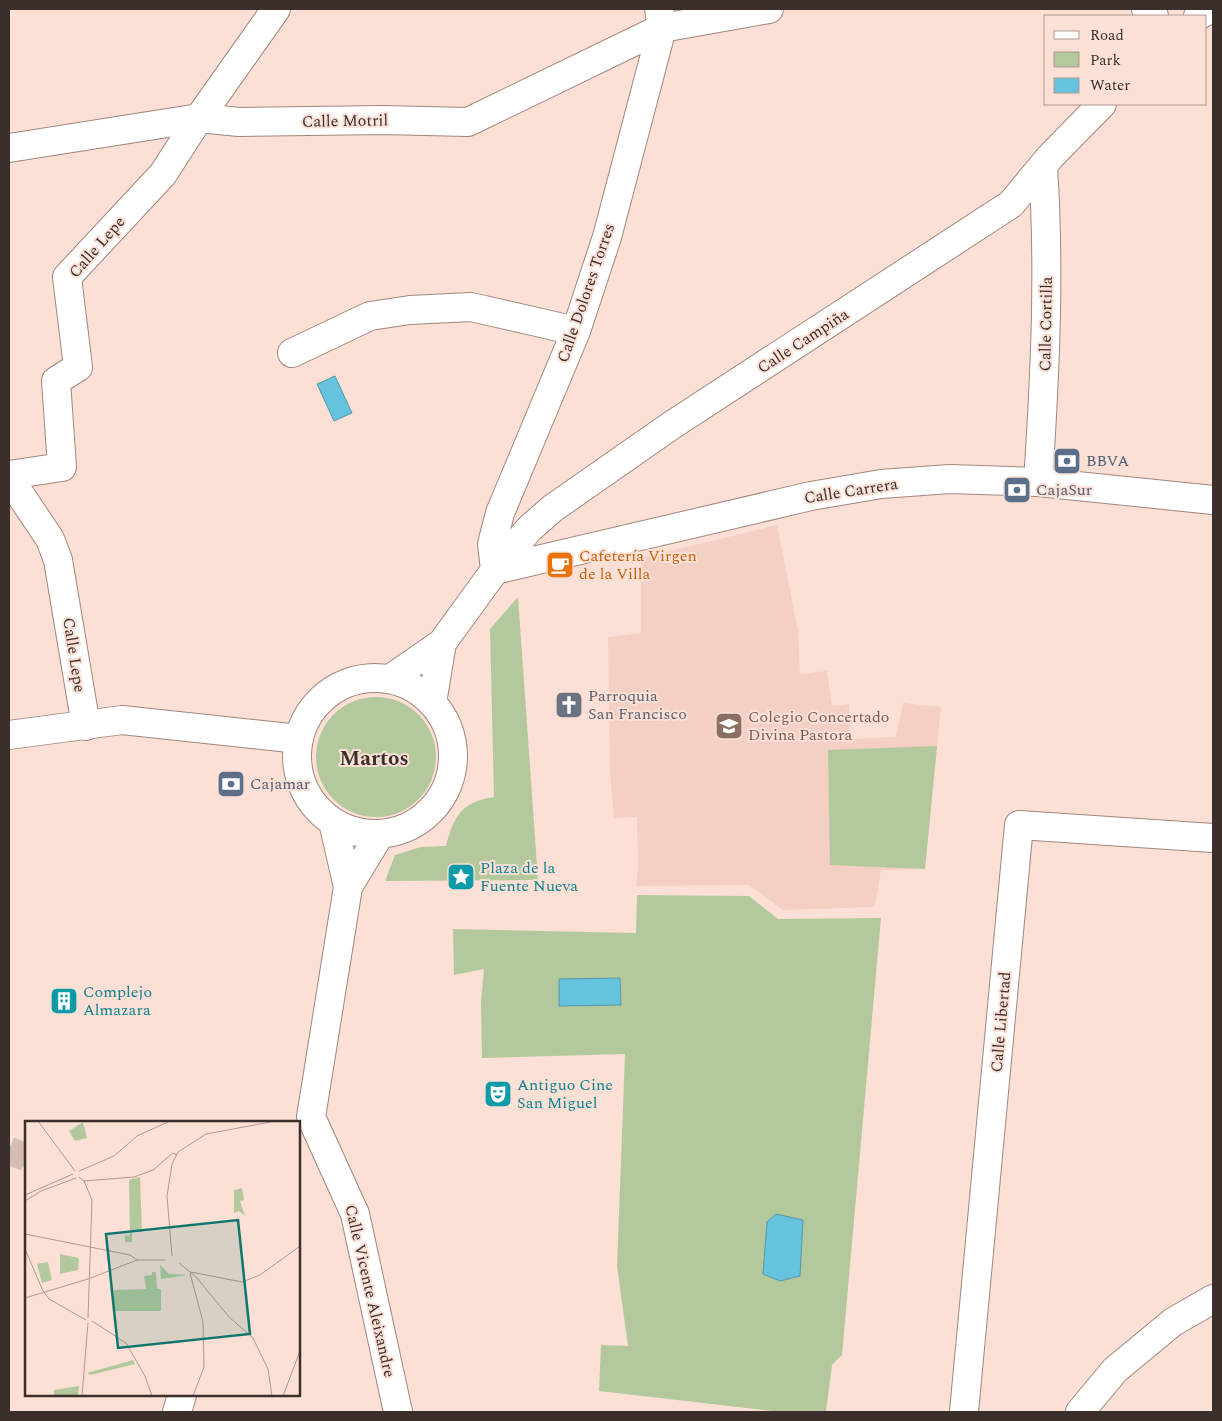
<svg xmlns="http://www.w3.org/2000/svg" width="1222" height="1421" font-family="Spectral,serif">
	<rect width="100%" height="100%" fill="#fce0d5"/>
	<!-- built -->
	<path fill="#f3d0c3" d="M777,525L798,631L800,674L827,671L832,706L849,704L850,739L896,737L903,703L941,707L925,869L881,870L875,907L783,910L749,885L636,886L638,869L637,817L614,818L610,773L608,637L641,633V558Z"/>
	<!-- green -->
	<path fill="#b3c99d" d="M518,597L538,880L385,881L395,855L421,847L446,846C454,815 462,802 494,797L490,629Z
		M316 757a60 60 0 1 1 120 0a60 60 0 1 1-120 0Z
		M937,746L925,869L830,865L828,750Z
		M637,895L749,896L778,919L881,918L842,1355L832,1365L826,1412H781L599,1391L601,1345L628,1346L617,1266L625,1054L482,1058L481,1001L484,969L454,975L453,929L636,933Z
		M9,1145L26,1148V1167L9,1165Z"/>
	<!-- water -->
	<path fill="#65c3dd" stroke="#5897a8" d="M335,376L352,413L334,421L317,384Z
		M620,978L621,1005L559,1006V979Z
		M776,1214L803,1220L800,1276L780,1281L763,1274L767,1222Z"/>
	<g fill="none" stroke-linecap="round" stroke-linejoin="round">
		<!-- street-tunnel -->
		<path stroke="#d5bdb3" stroke-width="28" stroke-dasharray="28 14" stroke-linecap="butt" d="M9,1151L26,1157"/>
		<defs>
			<path id="street" d="M1146,9L1154,16
				M9,148L199,118L239,122L383,120L468,122L662,28L769,9
				M292,353L370,316L410,310L471,307L576,331
				M9,475L62,467L56,381L78,367L67,277L163,174L199,118L276,9
				M9,478L50,539L58,560L86,726
				M1038,482C1045,376 1050,272 1043,166
				M964,1412L1019,825L1213,838"/>
			<path id="secondary" d="M1198,16L1210,9
				M495,570L811,496L881,484L950,479L1038,482L1213,500
				M495,570L492,544L500,513L576,331L607,237L662,28L659,9
				M297 756a78 78 0 1 1 156 0a78 78 0 1 1-156 0Z
				M390,679L442,643L495,570L529,529L553,508L672,425L1011,204L1050,157L1102,104
				M432,703L442,643
				M9,735L122,720L299,739
				M333,822L348,887
				M311,1117L355,1214L398,1412
				M311,1117L348,887L380,834
				M177,1412L182,1395
				M1080,1412L1115,1370L1173,1322L1213,1299"/>
		</defs>
		<!-- street casing -->
		<use href="#street" stroke="#a0867c" stroke-width="30"/>
		<!-- secondary casing -->
		<use href="#secondary" stroke="#a0867c" stroke-width="30"/>
		<!-- street -->
		<use href="#street" stroke="#fff" stroke-width="28"/>
		<!-- secondary -->
		<use href="#secondary" stroke="#fff" stroke-width="28"/>
	</g>
	<!-- icons -->
	<defs>
		<symbol id="bank-square" viewBox="-11 -11 22 22"><rect x="-9" y="-9" width="18" height="18" rx="4" fill="#5c6f8a" stroke="#fce0d5"/><path d="M-6-4H6V4H-6ZM0-2.3a2.3 2.3 0 1 0 0 4.6a2.3 2.3 0 1 0 0-4.6Z" fill="#fff"/></symbol>
		<symbol id="cafe-square" viewBox="-11 -11 22 22"><rect x="-9" y="-9" width="18" height="18" rx="4" fill="#e8710a" stroke="#fce0d5"/><path d="M-5.5-4.5H6V0H3Q3 3.5 0 3.5H-2.5Q-5.5 3.5-5.5 0ZM3-3.2v2h1.7v-2ZM-6 4.5H4V6H-6Z" fill="#fff"/></symbol>
		<symbol id="church-square" viewBox="-11 -11 22 22"><rect x="-9" y="-9" width="18" height="18" rx="4" fill="#6b7280" stroke="#fce0d5"/><path d="M-1.2-6h2.4v3.5h3.3v2.4h-3.3V6h-2.4V-.1h-3.3v-2.4h3.3Z" fill="#fff"/></symbol>
		<symbol id="school-square" viewBox="-11 -11 22 22"><rect x="-9" y="-9" width="18" height="18" rx="4" fill="#8d6e63" stroke="#fce0d5"/><path d="M0-5L7-2L0 1L-7-2ZM-4 1L0 2.5L4 1V4Q0 6-4 4Z" fill="#fff"/></symbol>
		<symbol id="sight-square" viewBox="-11 -11 22 22"><rect x="-9" y="-9" width="18" height="18" rx="4" fill="#0f9aa8" stroke="#fce0d5"/><path d="M0-6L1.8-2.2L6-1.7L2.9 1.2L3.7 5.4L0 3.3L-3.7 5.4L-2.9 1.2L-6-1.7L-1.8-2.2Z" fill="#fff"/></symbol>
		<symbol id="building-square" viewBox="-11 -11 22 22"><rect x="-9" y="-9" width="18" height="18" rx="4" fill="#0f9aa8" stroke="#fce0d5"/><path d="M-4-6H4V6H1V3H-1V6H-4ZM-2.5-4.3h1.7v1.8h-1.7ZM.8-4.3h1.7v1.8H.8ZM-2.5-1h1.7V.8h-1.7ZM.8-1h1.7V.8H.8Z" fill="#fff"/></symbol>
		<symbol id="theatre-square" viewBox="-11 -11 22 22"><rect x="-9" y="-9" width="18" height="18" rx="4" fill="#0f9aa8" stroke="#fce0d5"/><path d="M-5-5.5Q0-4 5-5.5V0Q5 5 0 6Q-5 5-5 0ZM-3.3-2.5H-1v1.5H-3.3ZM1-2.5H3.3v1.5H1ZM-2.8 1Q0 5.5 2.8 1Z" fill="#fff"/></symbol>
	</defs>
	<g fill-rule="evenodd">
		<use href="#bank-square" x="1051" y="445" width="32" height="32"/>
		<use href="#bank-square" x="1001" y="474" width="32" height="32"/>
		<use href="#cafe-square" x="544" y="549" width="32" height="32"/>
		<use href="#church-square" x="553" y="689" width="32" height="32"/>
		<use href="#school-square" x="713" y="710" width="32" height="32"/>
		<use href="#bank-square" x="215" y="768" width="32" height="32"/>
		<use href="#sight-square" x="445" y="861" width="32" height="32"/>
		<use href="#building-square" x="48" y="985" width="32" height="32"/>
		<use href="#theatre-square" x="482" y="1078" width="32" height="32"/>
	</g>
	<g text-anchor="middle" dominant-baseline="central" stroke-width="4" stroke-linejoin="round" paint-order="stroke">
		<!-- street labels -->
		<g font-size="16" fill="#3a2f2b" stroke="#fce0d5">
			<text transform="translate(345 121) rotate(-1)">Calle Motril</text>
			<text transform="translate(97 247) rotate(-49)">Calle Lepe</text>
			<text transform="translate(586 293) rotate(-71)">Calle Dolores Torres</text>
			<text transform="translate(1046 324) rotate(-89)">Calle Cortilla</text>
			<text transform="translate(803 341) rotate(-33)">Calle Campiña</text>
			<text transform="translate(851 491) rotate(-9)">Calle Carrera</text>
			<text transform="translate(74 655) rotate(81)">Calle Lepe</text>
			<text transform="translate(1001 1022) rotate(-85)">Calle Libertad</text>
			<text transform="translate(370 1291) rotate(77)">Calle Vicente Aleixandre</text>
		</g>
		<!-- service labels -->
		<g font-size="16" fill="#4e5e75" stroke="#fce0d5" text-anchor="start">
			<text x="1086" y="461">BBVA</text>
			<text x="1036" y="490">CajaSur</text>
			<text x="250" y="784">Cajamar</text>
		</g>
		<!-- food labels -->
		<g font-size="16" fill="#c56008" stroke="#fce0d5" text-anchor="start">
			<text x="579" y="556">Cafetería Virgen<tspan x="579" dy="18">de la Villa</tspan></text>
		</g>
		<!-- worship labels -->
		<g font-size="16" fill="#5b616d" stroke="#fce0d5" text-anchor="start">
			<text x="588" y="696">Parroquia<tspan x="588" dy="18">San Francisco</tspan></text>
		</g>
		<!-- education labels -->
		<g font-size="16" fill="#785e54" stroke="#fce0d5" text-anchor="start">
			<text x="748" y="717">Colegio Concertado<tspan x="748" dy="18">Divina Pastora</tspan></text>
		</g>
		<!-- culture labels -->
		<g font-size="16" fill="#0d838f" stroke="#fce0d5" text-anchor="start">
			<text x="480" y="868">Plaza de la<tspan x="480" dy="18">Fuente Nueva</tspan></text>
			<text x="83" y="992">Complejo<tspan x="83" dy="18">Almazara</tspan></text>
			<text x="517" y="1085">Antiguo Cine<tspan x="517" dy="18">San Miguel</tspan></text>
		</g>
		<!-- district labels -->
		<g font-size="21" font-weight="bold" fill="#3a2f2b" stroke="#fce0d5">
			<text x="374" y="759">Martos</text>
		</g>
	</g>
	<!-- overview -->
	<g transform="translate(25 1121)">
		<rect width="275" height="275" fill="#fce0d5"/>
		<path d="M58,1L62,17L50,20L44,10ZM115,56L117,111H107V121H100V115L105,114L104,59ZM217,67L219,79L215,80L220,95L214,90L209,92V69ZM35,133L54,137L53,149L35,153ZM23,141L27,159L17,162L12,143ZM135,144L144,153L163,154L136,158ZM127,151H131L132,168H136V190H89V169L121,168L119,155L127,154ZM108,239L110,243L66,254L62,252ZM54,265L53,275H29V269Z" fill="#b3c99d"/>
		<path fill="none" stroke="#ae9991" stroke-width="1" d="M13,0L50,50M54,50L89,35L112,15L145,0M54,56L59,60L67,79L63,197M59,60L109,56L128,49L148,32L152,34M0,74L48,53M0,80L16,70L51,57M0,113L105,134L112,139M0,128L18,170M147,135L142,75L147,43L153,31L181,13L251,0M112,139H140M154,142L171,156L204,196L228,217L243,248L247,275M166,151L217,161L235,154L275,125M165,152L178,201L179,246L168,275M63,158L112,139M18,170L24,178L61,199M0,177L63,158M67,200L101,222L120,255L127,275M57,275L63,202M258,275L275,230"/>
		<path fill="#0f766e" fill-opacity="0.15" stroke="#0f766e" stroke-width="2.5" d="M213,99L225,213L93,227L81,113Z"/>
		<rect width="275" height="275" fill="none" stroke="#3a2f2b" stroke-width="2.5"/>
	</g>
	<!-- border -->
	<rect width="1222" height="1421" fill="none" stroke="#3a2f2b" stroke-width="20"/>
	<!-- legend -->
	<rect x="1044" y="15" width="162" height="90" fill="#fce0d5" stroke="#ae9991"/>
	<rect x="1054" y="31" width="25" height="8" fill="#ffffff" stroke="#ae9991"/>
	<text x="1090" y="40" font-size="15" fill="#3a2f2b">Road</text>
	<rect x="1054" y="52" width="25" height="15" fill="#b3c99d" stroke="#ae9991"/>
	<text x="1090" y="65" font-size="15" fill="#3a2f2b">Park</text>
	<rect x="1054" y="78" width="25" height="15" fill="#65c3dd" stroke="#ae9991"/>
	<text x="1090" y="90" font-size="15" fill="#3a2f2b">Water</text>
</svg>
